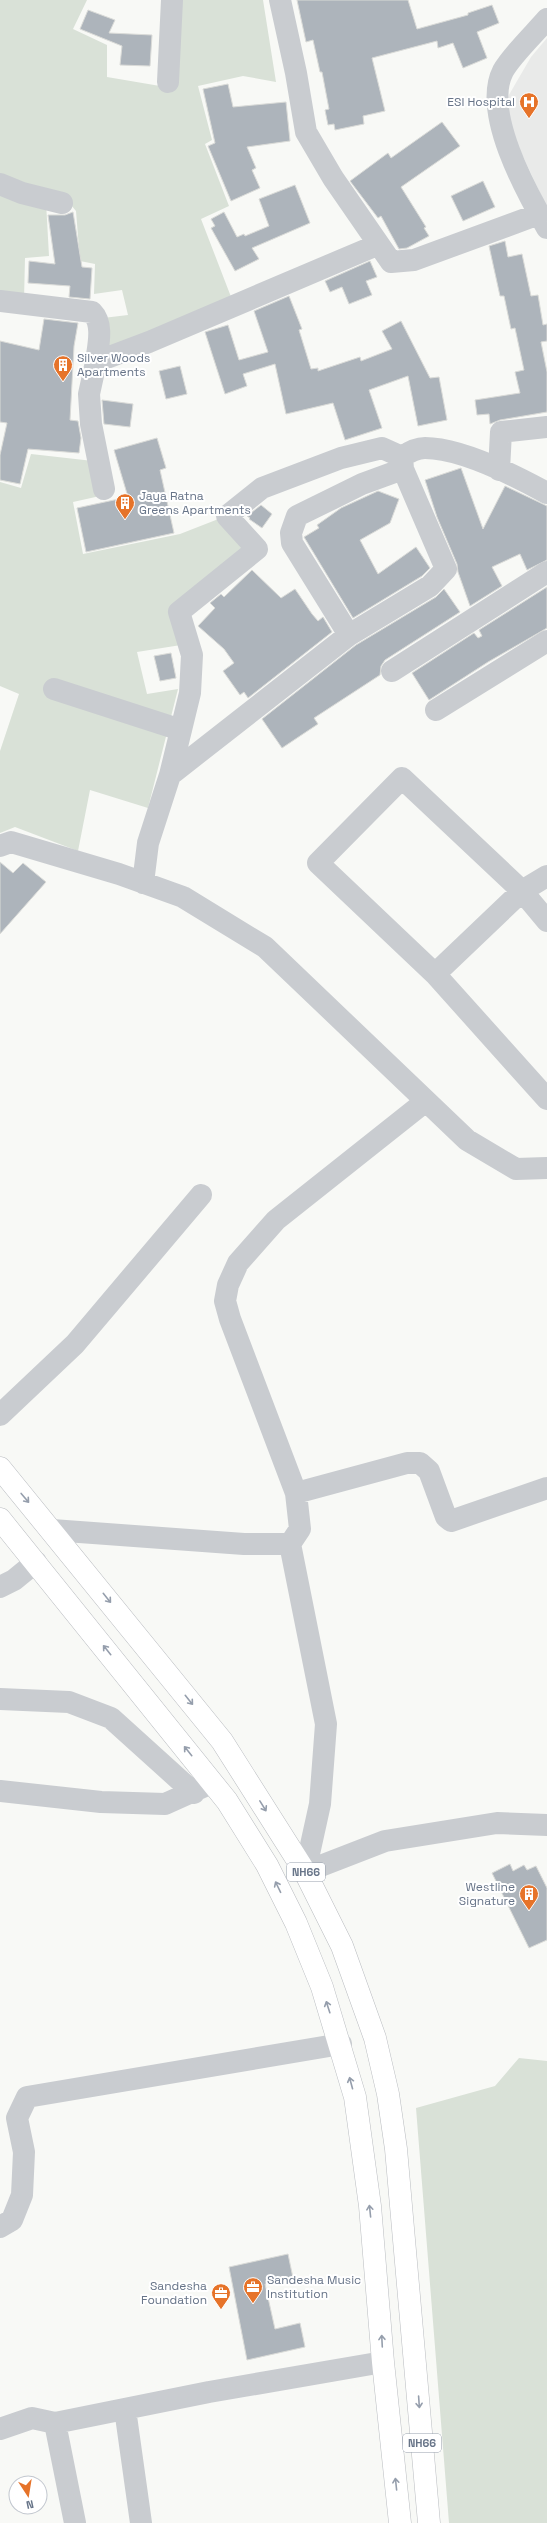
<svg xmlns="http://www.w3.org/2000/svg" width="547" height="2523" font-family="'Space Grotesk',sans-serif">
	<rect width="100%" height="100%" fill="#f8f9f6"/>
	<!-- built -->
	<path fill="#e9eae9" d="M547,38V208L514,137L506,100L531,57Z"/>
	<!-- green -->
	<path fill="#d9e1d7" d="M0,0H87L73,29L107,45V77L160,86L182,0H263L276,82L243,76L198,86L212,140L205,144L229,206L201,219L233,302L104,354L103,318L128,315L122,290L94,294L95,264L80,261L76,211L66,199L0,177Z
		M0,185L46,202L49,256L25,258L24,300L0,298Z
		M31,454L93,461L100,496L73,502L83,554L180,534L221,518L250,549L174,609L181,645L137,652L147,694L178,689L148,808L90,790L78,851L15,827L0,833V751L19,694L0,686V482L21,488Z
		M519,2058L547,2061V2523H449L416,2108L495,2086Z"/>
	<!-- building -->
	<path fill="#adb4bb" stroke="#dadbd8" d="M297,0H408L417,29L468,15V13L492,5L499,23L477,32L487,58L463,68L453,43L438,48L437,41L372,58L385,111L363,116L364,124L335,130L334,124L328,125L325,110L329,109L322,72H320L313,40L306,42Z
		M88,10L115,20L109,33L152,35L150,66L120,65L122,46L80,29Z
		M228,84L233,107L286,102L290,141L247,147L256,168L252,170L260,188L231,201L208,146L215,143L203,89Z
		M442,122L460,146L401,187L426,227L424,228L429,236L407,248L399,249L381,216L378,218L350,181L388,153L391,158Z
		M483,181L495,207L463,221L451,196Z
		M295,185L310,223L252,248L259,259L235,271L211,228L215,226L211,219L224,212L237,237L244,234L245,236L269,226L259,199Z
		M73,212L82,267L92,268L90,299L69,297L70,286L28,283L29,261L55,264L48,215H65Z
		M505,241L508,257L522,254L531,296L538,295L543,325L547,324V341L541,342L547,372V412L500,420L490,424L489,414L477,415L475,400L520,393L515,372L524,370L515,328L511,329L504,296H500L489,246Z
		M370,261L377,277L366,281L372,295L349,304L342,287L330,292L325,281Z
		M289,296L302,329L299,330L311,369L318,368V371L360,357L361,361L392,349L382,331L401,321L430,378L439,377L447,420L418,426L408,376L369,390L382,428L345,440L333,403L286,414L275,364L243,374L247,386L225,394L205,332L228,325L239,360L268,352L254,311Z
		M44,319L78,323L74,346L70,420L78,421L81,438L79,453L28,449L20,484L0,480V455L7,423L0,422V341L39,350Z
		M180,366L187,394L166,399L159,371Z
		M102,400L133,404L130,427L104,424Z
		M157,438L166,468L160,470L174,533L86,552L77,508L128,497L114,450Z
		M461,468L483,529L505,486L547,506V560L527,570L520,554L492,567L502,586L470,606L458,572L457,564L437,517L425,480Z
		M378,491L399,499L390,523L360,540L378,574L416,547L430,568L422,576L353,618L304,537L319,528L317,525L341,508Z
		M261,505L272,514L262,528L249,519L250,518L247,516Z
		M252,570L281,598L295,589L312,614L318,621L323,617L332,632L248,698L244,692L240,695L223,671L234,663L224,649L198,626L215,608L210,603L221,594L224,597Z
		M547,587V628L488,662L429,700L412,673L474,633L478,638L482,636L479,630Z
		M444,589L460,612L385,660L381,666L380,675L314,718L318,724L282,748L262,719L356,645L436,597Z
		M171,653L176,678L160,681L154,656Z
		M0,862L13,873L23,863L46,882L0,934Z
		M510,1864L513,1871L524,1865L527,1870L536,1866L547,1888V1940L529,1948L492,1873Z
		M288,2254L293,2278L265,2284L275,2329L300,2323L305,2347L247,2360L229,2267Z"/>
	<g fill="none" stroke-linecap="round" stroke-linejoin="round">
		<defs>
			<path id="highway" d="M0,1468L222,1741L305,1872L342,1946L375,2038L388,2094L396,2149L429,2523
				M0,1519L227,1801L267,1865L296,1923L322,1987L355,2097L370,2206L383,2362L400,2523"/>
		</defs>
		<!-- highway casing -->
		<use href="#highway" stroke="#b9bcc0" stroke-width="23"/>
		<!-- minor -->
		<path stroke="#c9ccd0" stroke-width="22" d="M280,0L296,73L306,132L333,178L391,262L414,260L539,214
			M547,19C535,33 511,56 503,71C482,112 526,191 547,228
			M168,82L172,0
			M0,184L22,193L62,203
			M0,301L92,312C104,324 98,346 96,362
			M499,470L501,432L547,427
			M104,489L91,424L89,394L96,362L149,342L377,245
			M349,635L292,543L291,533L297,516L362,484L403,469
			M392,671L547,572
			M54,689L181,730
			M436,710L547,641
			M170,775L190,693L192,655L179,612L257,549L227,516L262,488L341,458L382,448L402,457
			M0,846L11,842L119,874L183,897L265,947L467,1140L516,1169L547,1168
			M143,883L148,843L170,775L349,635L430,586L446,569L403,469L402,457C409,452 416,448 425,448C460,448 516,476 547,493
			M547,921L522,891L402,778L318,863L435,974L547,1099
			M435,974L522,891L547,876
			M0,1415L75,1344L201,1195
			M296,1493L230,1319L225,1301L228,1285L238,1263L276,1220L426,1101
			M52,1530L244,1544H290L300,1529L296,1493L407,1463H420L429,1471L446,1517L451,1521L547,1488
			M290,1544L326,1724L320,1804L305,1872
			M0,1587L14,1580L36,1562
			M0,1699L69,1702L111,1718L194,1793
			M0,1791L101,1802L165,1804L205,1786
			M305,1872L385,1841L497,1823L547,1825
			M0,2227L12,2220L22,2195L24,2152L17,2118L27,2097L341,2044
			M125,2409L141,2523
			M55,2423L209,2392L383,2362
			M0,2429L32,2418L55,2423L75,2523"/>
		<!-- highway -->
		<use href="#highway" stroke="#fff" stroke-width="22"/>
	</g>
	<!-- one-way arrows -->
	<defs><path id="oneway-shaft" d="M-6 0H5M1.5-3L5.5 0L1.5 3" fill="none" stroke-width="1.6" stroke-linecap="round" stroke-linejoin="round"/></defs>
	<g stroke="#959eac">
		<use href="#oneway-shaft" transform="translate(25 1498) rotate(50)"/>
		<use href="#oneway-shaft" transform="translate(107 1598) rotate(51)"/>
		<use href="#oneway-shaft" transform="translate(107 1650) rotate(-129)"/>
		<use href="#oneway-shaft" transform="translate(189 1700) rotate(51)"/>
		<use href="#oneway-shaft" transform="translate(188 1751) rotate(-129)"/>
		<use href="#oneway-shaft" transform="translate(263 1806) rotate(58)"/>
		<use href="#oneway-shaft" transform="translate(278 1887) rotate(-116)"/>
		<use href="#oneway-shaft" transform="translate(328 2007) rotate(-108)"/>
		<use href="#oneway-shaft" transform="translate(351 2083) rotate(-105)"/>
		<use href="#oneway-shaft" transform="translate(370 2211) rotate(-96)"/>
		<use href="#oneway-shaft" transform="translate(382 2341) rotate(-93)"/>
		<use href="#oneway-shaft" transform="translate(419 2402) rotate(86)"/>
		<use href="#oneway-shaft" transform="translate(396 2484) rotate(-96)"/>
	</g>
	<!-- icons -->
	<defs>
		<symbol id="hospital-pin" viewBox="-11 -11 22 30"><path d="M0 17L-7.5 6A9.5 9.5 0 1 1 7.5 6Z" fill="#e67329" stroke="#fff"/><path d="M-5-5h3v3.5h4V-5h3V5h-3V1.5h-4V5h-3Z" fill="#fff"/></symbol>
		<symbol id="building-pin" viewBox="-11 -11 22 30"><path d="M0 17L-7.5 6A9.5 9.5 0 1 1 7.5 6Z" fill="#e67329" stroke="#fff"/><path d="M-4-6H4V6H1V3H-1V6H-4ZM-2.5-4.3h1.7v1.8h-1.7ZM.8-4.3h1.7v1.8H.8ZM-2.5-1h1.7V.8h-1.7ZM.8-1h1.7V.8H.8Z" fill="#fff"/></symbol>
		<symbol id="office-pin" viewBox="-11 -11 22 30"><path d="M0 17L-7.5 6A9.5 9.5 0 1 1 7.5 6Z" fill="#e67329" stroke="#fff"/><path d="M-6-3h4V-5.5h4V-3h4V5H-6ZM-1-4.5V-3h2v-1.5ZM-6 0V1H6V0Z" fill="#fff"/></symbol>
	</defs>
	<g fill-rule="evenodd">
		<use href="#hospital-pin" x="518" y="91" width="22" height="30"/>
		<use href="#building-pin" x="52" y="354" width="22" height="30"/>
		<use href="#building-pin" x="114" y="492" width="22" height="30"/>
		<use href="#building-pin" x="518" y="1883" width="22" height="30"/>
		<use href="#office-pin" x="242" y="2276" width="22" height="30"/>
		<use href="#office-pin" x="210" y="2282" width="22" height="30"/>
	</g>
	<g text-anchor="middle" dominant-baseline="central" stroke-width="4" stroke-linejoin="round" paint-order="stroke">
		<!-- shield labels -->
		<g fill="#fff" stroke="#959eac" stroke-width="1">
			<rect x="287" y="1863" width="38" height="18" rx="3"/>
			<rect x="403" y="2434" width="38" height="18" rx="3"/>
		</g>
		<g font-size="11" font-weight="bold" fill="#677488">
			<text x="306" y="1872">NH66</text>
			<text x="422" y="2443">NH66</text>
		</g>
		<!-- poi labels -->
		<g font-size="12" fill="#677488" stroke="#fff" text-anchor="end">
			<text x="515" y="102">ESI Hospital</text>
			<text x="77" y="358" text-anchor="start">Silver Woods<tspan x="77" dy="14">Apartments</tspan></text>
			<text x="139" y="496" text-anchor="start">Jaya Ratna<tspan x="139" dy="14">Greens Apartments</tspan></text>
			<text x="515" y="1887">Westline<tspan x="515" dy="14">Signature</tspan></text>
			<text x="267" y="2280" text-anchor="start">Sandesha Music<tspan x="267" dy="14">Institution</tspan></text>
			<text x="207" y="2286">Sandesha<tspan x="207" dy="14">Foundation</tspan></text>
		</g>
	</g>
	<!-- north arrow -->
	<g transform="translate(28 2495) rotate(168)"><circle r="19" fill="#ffffff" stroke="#c2c7cf"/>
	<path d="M0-3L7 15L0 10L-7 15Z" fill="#e67329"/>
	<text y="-6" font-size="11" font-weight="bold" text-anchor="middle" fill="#677488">N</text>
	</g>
</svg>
